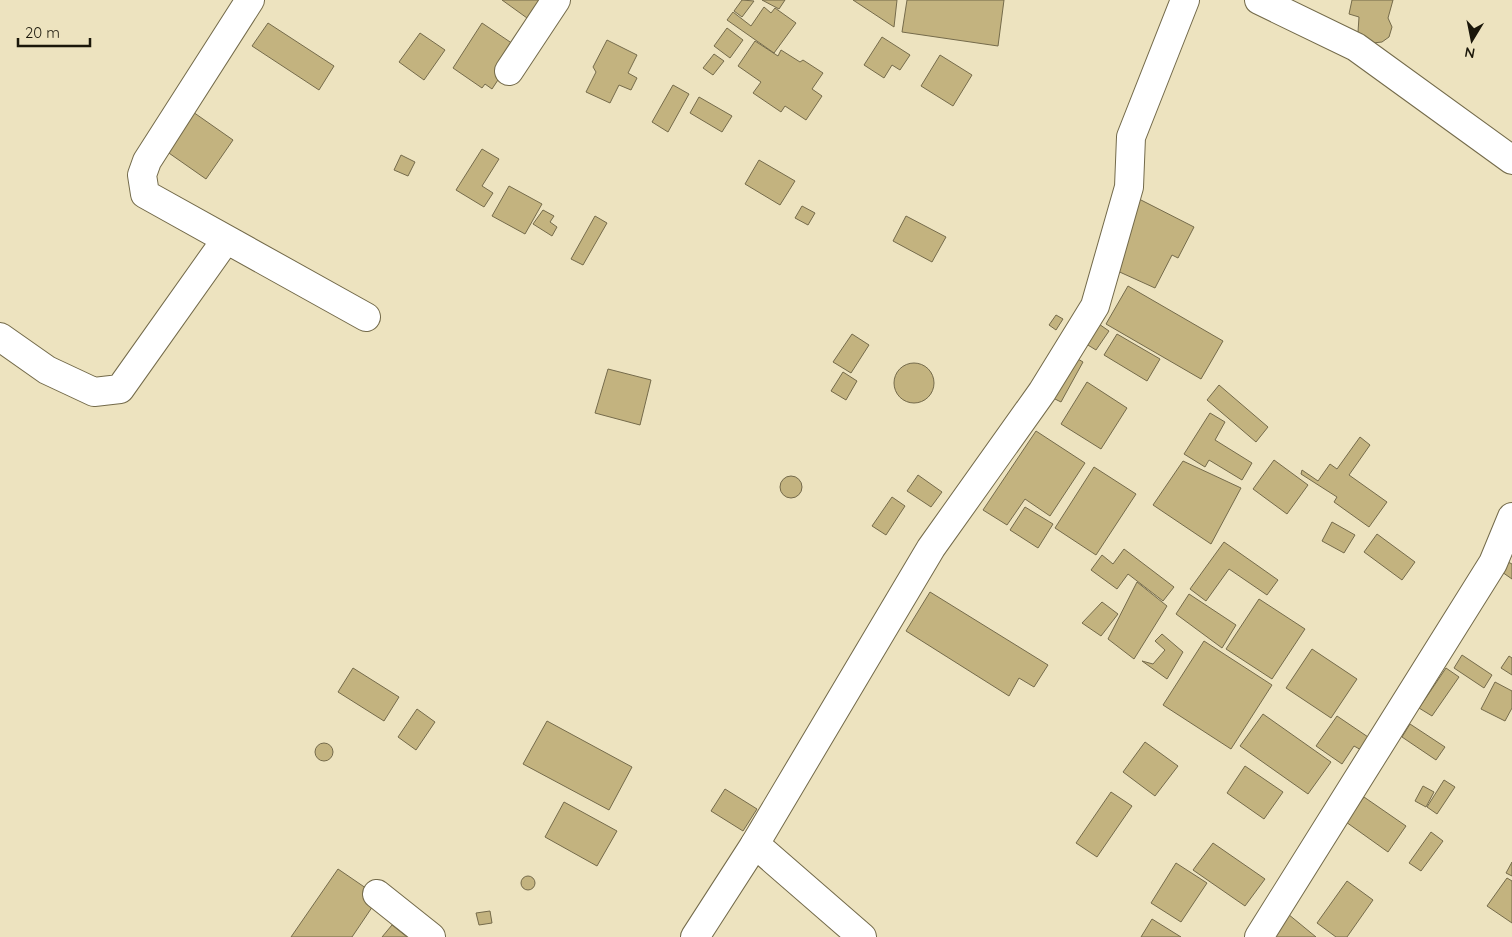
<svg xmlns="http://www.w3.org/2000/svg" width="1512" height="937" font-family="Quicksand,sans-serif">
	<rect width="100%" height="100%" fill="#ede3bf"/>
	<!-- building -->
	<path fill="#c3b37f" stroke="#756b4b" d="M502,0H541L527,18Z
		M742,0L754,1L742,17L734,11Z
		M762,0H785L779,9Z
		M853,0H897L894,27Z
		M907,0H1004L998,46L902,32Z
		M1352,0H1393L1388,18L1392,27L1389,37L1382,42L1373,43L1364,41L1358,32L1359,17L1349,14Z
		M764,7L771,13L775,8L796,23L774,53L727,20L733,12L751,26Z
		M268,23L334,66L319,90L252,46Z
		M482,23L519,48L492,89L485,84L482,88L453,68Z
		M727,28L743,40L730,58L714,46Z
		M420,33L445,50L424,80L399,62Z
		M882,37L910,55L900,70L892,65L884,78L864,65Z
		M607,40L637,55L628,73L637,78L631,90L619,85L610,103L586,92L596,72L593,67Z
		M755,41L778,56L781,50L800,62L803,60L823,73L812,89L822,96L806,120L785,106L781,112L753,93L761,82L738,66Z
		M714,54L724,61L713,75L703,68Z
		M940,55L972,75L953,106L921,86Z
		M673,85L689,94L668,132L652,122Z
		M699,97L732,116L722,132L690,113Z
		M193,112L233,140L206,179L166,151Z
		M482,149L499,159L482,186L493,193L484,207L456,190Z
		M401,155L415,162L408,176L394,170Z
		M759,160L795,181L780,205L745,184Z
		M509,186L542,204L525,234L492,216Z
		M1139,199L1194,227L1178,258L1172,255L1155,288L1113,269Z
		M802,206L815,213L808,225L795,218Z
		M543,210L554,216L550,222L557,227L552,236L533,224Z
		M595,216L607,223L583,265L571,259Z
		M906,216L946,237L932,262L893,241Z
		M1128,286L1223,341L1201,379L1106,324Z
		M1056,315L1063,319L1056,330L1049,325Z
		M1096,322L1109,331L1096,350L1083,342Z
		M852,334L869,345L851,373L833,362Z
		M1117,334L1160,359L1147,381L1104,355Z
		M1068,353L1083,362L1061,402L1045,394Z
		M894 383a20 20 0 1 1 40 0a20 20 0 1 1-40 0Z
		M608,369L651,380L640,425L595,413Z
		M843,372L857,381L846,400L831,391Z
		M1087,382L1127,408L1101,449L1061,424Z
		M1219,385L1268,427L1256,442L1207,400Z
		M1210,413L1225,422L1215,440L1252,463L1242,480L1209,460L1205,467L1184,454Z
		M1036,431L1085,463L1050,516L1025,499L1007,525L983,510Z
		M1360,437L1370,445L1349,475L1387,502L1369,527L1334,502L1337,497L1301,474L1302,470L1318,481L1330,464L1337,469Z
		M1274,460L1308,485L1287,514L1253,489Z
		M1183,461L1241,488L1211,544L1153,505Z
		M1094,467L1136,494L1096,555L1055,528Z
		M918,475L942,492L931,507L907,491Z
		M780 487a11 11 0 1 1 22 0a11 11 0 1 1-22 0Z
		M892,497L905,506L886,535L872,526Z
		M1025,507L1053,524L1038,548L1010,530Z
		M1332,522L1355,535L1344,553L1322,541Z
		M1377,534L1415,562L1402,580L1364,552Z
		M1224,542L1278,580L1267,595L1229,569L1206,601L1190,589Z
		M1124,549L1174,587L1163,601L1128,574L1117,589L1091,570L1102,555L1113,564Z
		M1508,562L1512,564V579L1502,572Z
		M1137,582L1167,606L1134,659L1108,639Z
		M930,592L1048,665L1034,687L1019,678L1009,696L906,631Z
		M1189,594L1236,625L1222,648L1176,614Z
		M1259,599L1305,629L1272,679L1226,649Z
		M1102,602L1118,614L1101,636L1082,623Z
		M1162,634L1183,652L1167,679L1142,661L1153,664L1165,650L1155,641Z
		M1204,641L1272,685L1231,749L1163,705Z
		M1312,649L1357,679L1331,718L1286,688Z
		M1462,655L1492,675L1484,688L1454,668Z
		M1509,656L1512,658V675L1501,668Z
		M353,668L399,697L384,721L338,692Z
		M1446,668L1459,677L1432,716L1419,708Z
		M1495,682L1512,691V708L1505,721L1481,709Z
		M417,709L435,722L416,750L398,737Z
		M1263,714L1331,762L1308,794L1240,746Z
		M1337,716L1371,739L1363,751L1354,746L1342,764L1316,746Z
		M547,721L632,767L609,810L523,764Z
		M1410,724L1445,747L1436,760L1402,737Z
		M1145,742L1178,766L1155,796L1123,772Z
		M315 752a9 9 0 1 1 18 0a9 9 0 1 1-18 0Z
		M1245,766L1283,792L1264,819L1227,793Z
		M1444,780L1455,787L1437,814L1427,807Z
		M1423,786L1434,792L1426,807L1415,801Z
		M725,789L757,809L743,831L711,811Z
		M1111,792L1132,806L1097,857L1076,843Z
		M1364,797L1406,826L1388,852L1346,822Z
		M564,802L617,831L597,866L545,837Z
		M1431,832L1443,841L1421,871L1409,863Z
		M1213,843L1265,879L1245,906L1193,870Z
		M1512,862V876L1506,873Z
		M1176,863L1207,883L1181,922L1151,903Z
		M338,869L379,897L352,937H291Z
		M521 883a7 7 0 1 1 14 0a7 7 0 1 1-14 0Z
		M1507,878L1512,881V923L1487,906Z
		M1347,881L1373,900L1347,937H1336L1317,923Z
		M490,911L492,923L479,925L476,913Z
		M1288,914L1316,937H1269Z
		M1152,919L1181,937H1141Z
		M392,925L407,937H382Z"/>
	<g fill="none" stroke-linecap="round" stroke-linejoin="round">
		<defs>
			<path id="minor" d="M250,0L147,161L142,175L145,194L366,317
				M1259,0L1356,47L1512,160
				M509,71L556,0
				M0,337L47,370L94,392L120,389L225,241
				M755,844L862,937
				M377,894L431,937
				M1259,937L1493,563L1512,517"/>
			<path id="tertiary" d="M695,937L755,844L931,548L1042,392L1095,306L1129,187L1131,137L1185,0"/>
		</defs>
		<!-- minor casing -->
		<use href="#minor" stroke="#736a4a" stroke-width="30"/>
		<!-- tertiary casing -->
		<use href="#tertiary" stroke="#736a4a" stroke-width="30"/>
		<!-- minor -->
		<use href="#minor" stroke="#fff" stroke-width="28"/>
		<!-- tertiary -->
		<use href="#tertiary" stroke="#fff" stroke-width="28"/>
	</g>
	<!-- north arrow -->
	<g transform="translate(1472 40) rotate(190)" stroke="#ede3bf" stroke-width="4" paint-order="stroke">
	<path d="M0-4L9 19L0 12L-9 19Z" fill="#1b170a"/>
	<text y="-8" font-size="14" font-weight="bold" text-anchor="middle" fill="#1b170a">N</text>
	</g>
	<!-- scale -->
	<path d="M18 38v8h72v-8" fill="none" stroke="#1b170a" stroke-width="2.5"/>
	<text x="25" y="38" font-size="15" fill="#1b170a" stroke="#ede3bf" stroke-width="4" paint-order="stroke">20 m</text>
</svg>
